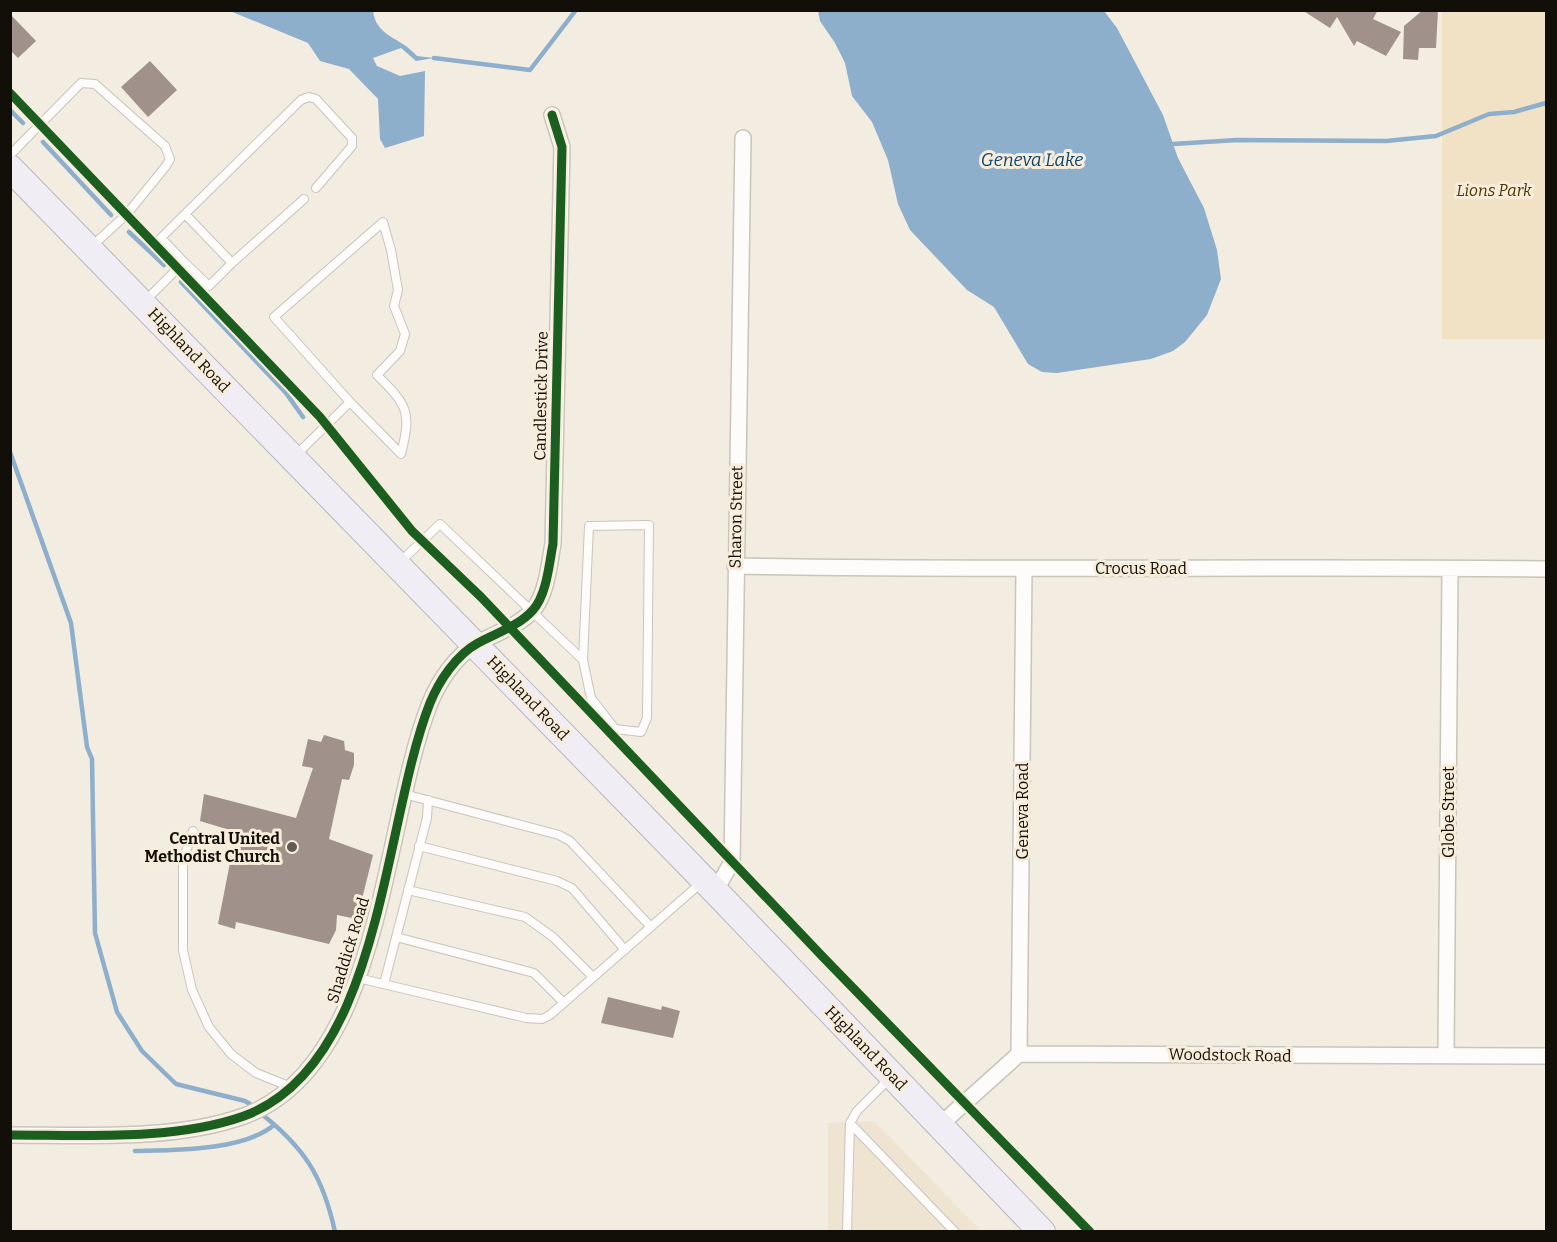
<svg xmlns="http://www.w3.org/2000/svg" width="1557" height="1242" font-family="Bitter,serif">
	<rect width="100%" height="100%" fill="#f2ece1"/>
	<!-- built -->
	<path fill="#eee4d1" d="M874,1121L981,1231H828V1123Z"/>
	<!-- green -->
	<path fill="#f1e1c5" d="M1442,11H1546V339H1442Z"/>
	<!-- water -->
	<path fill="#8eafcb" d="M230,11H373C376,37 401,37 417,56L434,58L416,61L401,48L373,58L377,66L400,76L425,71L424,136L385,148L380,139L378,99L349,69L320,61L308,43Z
		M818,11H1104L1117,28L1163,115L1178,158L1204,208L1217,250L1221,279L1207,315L1185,342L1173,351L1151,359L1057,373L1042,372L1028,364L994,307L967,290L910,230L898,204L888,160L872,122L852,96L845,63L835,43L820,21Z"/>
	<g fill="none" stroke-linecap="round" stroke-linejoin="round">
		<!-- stream -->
		<path stroke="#8eafcb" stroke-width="4.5" d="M434,58L530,70L576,10
			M10,110L23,123
			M43,142L111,215
			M1173,144L1237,140L1386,141L1436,136L1489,114L1514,112L1546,103
			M129,232L164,265
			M181,282L286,393L303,417
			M10,452L71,623L87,747L92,759L95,933L117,1012L142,1051L176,1084L245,1101L253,1106
			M259,1112C304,1147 323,1176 335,1232
			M135,1151C174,1150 243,1151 274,1125"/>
	</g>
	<!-- building -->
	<path fill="#a0928a" d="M1302,10H1378L1373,19L1401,32L1386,56L1357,41L1354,46L1337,17L1330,28Z
		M1423,10H1438L1436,48H1419L1418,60L1403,59L1404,26Z
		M10,14L36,41L18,58L10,50Z
		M150,61L177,90L148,117L121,87Z
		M324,735L344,741L345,750L354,753V765L349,780L342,779L329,839L373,855L357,919L337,915L336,930L329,944L236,922L235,929L218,924L236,832L200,821L204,794L296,818L313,768L302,766L308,739L321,742Z
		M608,997L661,1010L662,1006L680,1011L673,1038L601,1023Z"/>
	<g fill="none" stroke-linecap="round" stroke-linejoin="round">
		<defs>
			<path id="service" d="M10,155L81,83L95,84L165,146L170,159L166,166L127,214L91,247
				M185,214L301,100L309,97L316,99L352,138V146L316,188
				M232,263L304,199
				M144,302L184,262L161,238L185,214L232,263L209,286L184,262
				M295,456L350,402L401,454C412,411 407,405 377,375L400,351L405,334L394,306L398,290L391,250L383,222L274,317L350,402
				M399,563L440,524L583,660L591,698L615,729L641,732L647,718L649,525L589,526L583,660
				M404,794L559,835L570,841L651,927
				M193,831L183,860V950L192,990L209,1027L231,1054L256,1073L291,1087
				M419,846L557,881L572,888L625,950
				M408,890L525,917L553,937L593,977
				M396,937L534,973L564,1003
				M358,978L526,1018L542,1019L550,1015L701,883
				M384,984L427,818L428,800
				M850,1123L955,1232
				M847,1232L850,1123L857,1111L890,1078"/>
			<path id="minor" d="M735,566C1005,571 1276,566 1546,569
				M715,891L732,862L743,138
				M1019,1054L1024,569
				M1446,1054L1450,569
				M940,1125L1019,1054L1546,1056
				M10,1135C84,1135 174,1141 244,1116C383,1065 382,824 430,703C439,681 456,655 478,643C496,633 519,626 533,610C547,594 549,564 553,544L562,147L552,115"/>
			<path id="trunk" d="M10,168L715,891L1042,1232"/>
		</defs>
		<!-- service casing -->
		<use href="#service" stroke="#c9c4bc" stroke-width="10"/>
		<!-- minor casing -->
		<use href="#minor" stroke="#c9c4bc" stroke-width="18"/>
		<!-- trunk casing -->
		<use href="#trunk" stroke="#b9b7ba" stroke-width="28"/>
		<!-- service -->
		<use href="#service" stroke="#fdfcfa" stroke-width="8"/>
		<!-- minor -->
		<use href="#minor" stroke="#fdfcfa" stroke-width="15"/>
		<!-- trunk -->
		<use href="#trunk" stroke="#f0eef4" stroke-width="26"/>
		<defs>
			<path id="cycleway" d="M10,93L320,417L412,531L481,597L822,956L1090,1232
				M10,1135C84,1135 174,1141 244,1116C383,1065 382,824 430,703C439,681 456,655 478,643C496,633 519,626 533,610C547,594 549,564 553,544L562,147L552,115"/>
		</defs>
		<!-- cycleway casing -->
		<use href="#cycleway" stroke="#f8eddb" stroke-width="13"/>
		<!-- cycleway -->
		<use href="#cycleway" stroke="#1b5e20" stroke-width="9"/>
	</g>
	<!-- markers -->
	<circle fill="#605c54" stroke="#f8eddb" stroke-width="2" cx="292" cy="847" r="6"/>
	<g text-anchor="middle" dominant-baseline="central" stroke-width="6" stroke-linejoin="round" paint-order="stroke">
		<!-- park labels -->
		<g font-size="16" font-style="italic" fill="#4c3503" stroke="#f8eddb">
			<text x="1494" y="190">Lions Park</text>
		</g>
		<!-- street labels -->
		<g font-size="16" fill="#120e08" stroke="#f8eddb">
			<text transform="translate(189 350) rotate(46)">Highland Road</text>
			<text transform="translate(541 396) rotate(-89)">Candlestick Drive</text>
			<text transform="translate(736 517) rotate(-89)">Sharon Street</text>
			<text x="1141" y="568">Crocus Road</text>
			<text transform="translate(528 698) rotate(46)">Highland Road</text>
			<text transform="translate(1022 811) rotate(-90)">Geneva Road</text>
			<text transform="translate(1448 812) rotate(-90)">Globe Street</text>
			<text transform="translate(348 950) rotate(-73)">Shaddick Road</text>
			<text transform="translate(866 1048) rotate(46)">Highland Road</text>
			<text transform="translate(1230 1055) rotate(1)">Woodstock Road</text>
		</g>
		<!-- poi labels -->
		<g font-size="16" font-weight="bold" fill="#120e08" stroke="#f8eddb" text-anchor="end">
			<text x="280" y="838">Central United<tspan x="280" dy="18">Methodist Church</tspan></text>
		</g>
		<!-- water labels -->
		<g font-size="18" font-style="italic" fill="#0a4672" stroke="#f8eddb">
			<text x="1032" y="160">Geneva Lake</text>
		</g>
	</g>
	<!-- border -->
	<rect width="1557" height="1242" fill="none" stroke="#120e08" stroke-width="24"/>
</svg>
